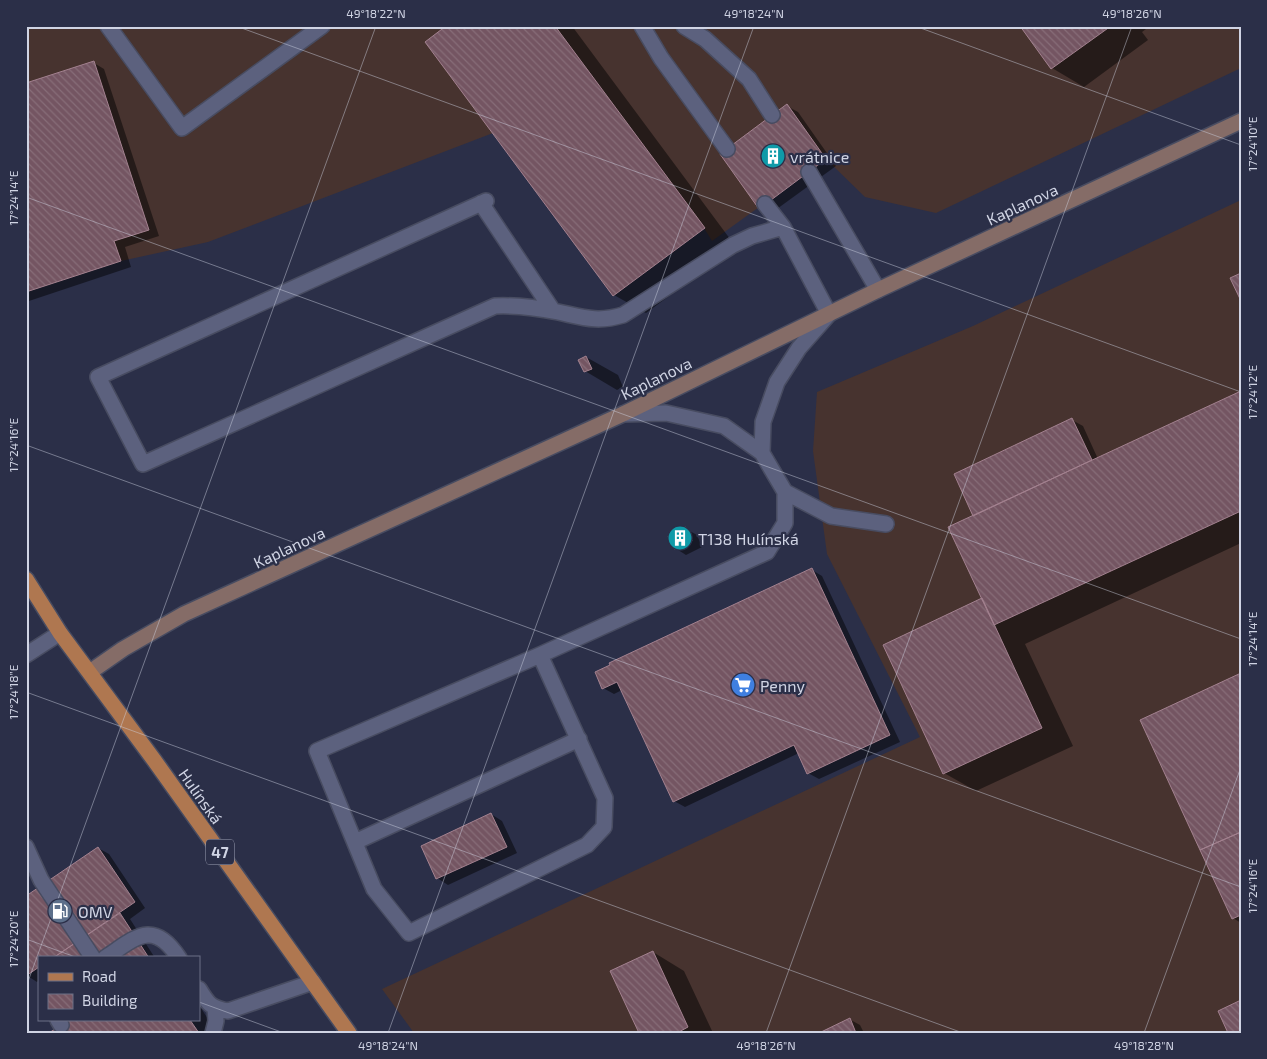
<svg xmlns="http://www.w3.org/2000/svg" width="1267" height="1059" font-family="'Exo 2',sans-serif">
	<defs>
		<pattern id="building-back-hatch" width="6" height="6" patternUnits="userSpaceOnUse" patternTransform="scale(1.25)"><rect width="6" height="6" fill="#745562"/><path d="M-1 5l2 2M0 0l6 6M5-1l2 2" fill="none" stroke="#876d78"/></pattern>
	</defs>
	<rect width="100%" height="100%" fill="#2b2f48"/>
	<!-- industrial -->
	<path fill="#47332f" d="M26,26H1241V68L936,213L865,197L826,159L712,241L704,228L613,296L493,133L208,242L121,261L26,292Z
		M1241,200V1033H414L382,989L920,737L827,554L813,451L817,392L973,326Z"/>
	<!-- shadow -->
	<path fill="#0007" d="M448,26H572L736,247L646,313L614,295Z
		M1022,26H1150L1142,32L1148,40L1084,87L1052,68Z
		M94,63L104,69L159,236L125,247L131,267L26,302V84Z
		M787,106L798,112L836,166L770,214L721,154Z
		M586,357L618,375L623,387L617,390L585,371Z
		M1241,393V543L1025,644L1073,746L976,791L944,773L983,599L976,516L1072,420L1083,426L1098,459Z
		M686,529L697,535L702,547L686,555L675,548Z
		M812,570L822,576L900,742L819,779L808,773L799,753L685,807L674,801L622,690L614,694L603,688Z
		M1241,675V923L1233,918Z
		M491,814L502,821L517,853L448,885L437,878L422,846Z
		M98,848L109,854L145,908L130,919L155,958H39V980L37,982L26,975Z
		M653,952L684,971L713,1033H640Z
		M199,1005L217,1033H51L70,1020H199Z
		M849,1019L860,1025L864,1033H822Z"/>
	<!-- building -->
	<path fill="url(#building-back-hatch)" stroke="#a3818f" d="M446,26H555L705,228L613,296L425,42Z
		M1020,26H1111L1051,69Z
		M94,61L149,230L114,241L121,261L26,292V83Z
		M787,104L826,159L759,209L720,154Z
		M1241,273V301L1230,278Z
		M586,356L592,369L584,372L578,360Z
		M1241,391V511L994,625L948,527Z
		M1072,418L1092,460L973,516L954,474Z
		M686,527L692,541L674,549L668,536Z
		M812,568L890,735L807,774L794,745L673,802L617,682L602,689L595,672L610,665L609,663Z
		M982,598L1042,728L943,774L883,645Z
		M1241,673V832L1200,850L1140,720Z
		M491,813L507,847L436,879L421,846Z
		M1241,832V915L1232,919L1200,850Z
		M98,847L135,902L53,958H39V967L26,976V896Z
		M120,913L149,958H53Z
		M653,951L688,1027L677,1033H639L610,971Z
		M1241,1000V1033H1228L1218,1011Z
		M850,1018L856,1033H819Z
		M68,1020H190L199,1033H49Z"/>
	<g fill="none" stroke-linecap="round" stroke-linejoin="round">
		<defs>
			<path id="lane" d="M108,26L182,128L322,26
				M642,26L661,58L727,149
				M684,26L705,39L749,79L772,115
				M809,172L878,290
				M486,201L98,377L143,464L495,306C516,305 538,308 558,312C582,317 597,323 623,315L733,245L752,236L783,227
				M481,203L553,311
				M762,453L763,422L777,382L799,348L829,314L783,227L765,204
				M785,492L831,516L886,524
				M540,655L605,798L604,827L587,845L409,933L374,889L317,751L540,655L767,552L785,523V492L762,453L724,426L666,413L623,414
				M355,842L579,739
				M26,847L41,880L93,958
				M105,958C135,938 153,918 179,958
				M199,989C208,1004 211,1008 228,1011L313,982
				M58,1020L61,1025
				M213,1033L216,1021L215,1008"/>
			<path id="street" d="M26,655L60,633"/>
			<path id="secondary" d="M90,672L123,649L184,614L623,414L878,290L1241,121"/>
			<path id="primary" d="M26,579L60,633L154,760L349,1033"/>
		</defs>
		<!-- lane casing -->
		<use href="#lane" stroke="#484c61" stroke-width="18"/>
		<!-- street casing -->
		<use href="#street" stroke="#484c61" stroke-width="18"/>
		<!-- secondary casing -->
		<use href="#secondary" stroke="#484c61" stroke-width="18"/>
		<!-- primary casing -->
		<use href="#primary" stroke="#484c61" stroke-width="18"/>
		<!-- lane -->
		<use href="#lane" stroke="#5c617e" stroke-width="15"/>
		<!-- street -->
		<use href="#street" stroke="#5c617e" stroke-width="15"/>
		<!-- secondary -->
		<use href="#secondary" stroke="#856c67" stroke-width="15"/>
		<!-- primary -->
		<use href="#primary" stroke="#af7750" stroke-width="15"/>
	</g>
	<!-- ticks -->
	<path fill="none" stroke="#d0d4e4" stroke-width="1" stroke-opacity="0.45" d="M236,26L1241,392M915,26L1241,145M26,197L1241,639M26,445L1241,887M26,692L963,1033M26,939L78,958M26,987L376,26M199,1002L284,1033M388,1033L754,26M766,1033L1132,26M1144,1033L1241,767"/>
	<!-- icons -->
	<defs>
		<symbol id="building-disc" viewBox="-11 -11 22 22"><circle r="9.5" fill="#0f9aa8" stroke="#2b2f48"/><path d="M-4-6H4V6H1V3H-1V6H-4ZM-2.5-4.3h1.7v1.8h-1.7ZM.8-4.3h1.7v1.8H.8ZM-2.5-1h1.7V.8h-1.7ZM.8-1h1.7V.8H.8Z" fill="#fff"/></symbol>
		<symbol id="supermarket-disc" viewBox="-11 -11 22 22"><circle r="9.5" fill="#3f7fe0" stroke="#2b2f48"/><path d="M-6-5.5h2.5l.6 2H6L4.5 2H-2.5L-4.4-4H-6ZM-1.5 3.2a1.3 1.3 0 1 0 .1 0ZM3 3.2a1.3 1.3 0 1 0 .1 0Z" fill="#fff"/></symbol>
		<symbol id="fuel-disc" viewBox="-11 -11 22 22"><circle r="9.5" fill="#5c6f8a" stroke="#2b2f48"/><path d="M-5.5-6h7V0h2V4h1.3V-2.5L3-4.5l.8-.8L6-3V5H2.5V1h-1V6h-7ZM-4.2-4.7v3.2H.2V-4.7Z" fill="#fff"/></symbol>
	</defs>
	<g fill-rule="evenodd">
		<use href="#building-disc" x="759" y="142" width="28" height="28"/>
		<use href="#building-disc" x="666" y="524" width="28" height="28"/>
		<use href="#supermarket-disc" x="729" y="671" width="28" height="28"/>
		<use href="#fuel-disc" x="46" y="897" width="28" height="28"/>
	</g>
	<g text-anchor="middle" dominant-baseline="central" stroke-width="4.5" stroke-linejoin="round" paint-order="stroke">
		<!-- shield labels -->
		<rect fill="#2b2f48" stroke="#9ea2b5" stroke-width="1" x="206" y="839.5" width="28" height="25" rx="4"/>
		<g font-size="15" font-weight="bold" fill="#d0d4e4">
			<text x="220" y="852">47</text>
		</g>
		<!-- poi labels -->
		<g font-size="16" fill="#d0d4e4" stroke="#2b2f48" text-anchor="start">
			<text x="790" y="156">vrátnice</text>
			<text x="698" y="538">T138 Hulínská</text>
			<text x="760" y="685">Penny</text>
			<text x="78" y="911">OMV</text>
		</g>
		<!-- street labels -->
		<g font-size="16" fill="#d0d4e4" stroke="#2b2f48">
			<text transform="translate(1022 204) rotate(-25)">Kaplanova</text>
			<text transform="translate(656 378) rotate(-26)">Kaplanova</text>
			<text transform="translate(289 547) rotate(-25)">Kaplanova</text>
			<text transform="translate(201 796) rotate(55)">Hulínská</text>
		</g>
	</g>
	<!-- border -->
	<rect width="1267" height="1059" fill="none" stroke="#2b2f48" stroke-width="55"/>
	<!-- legend -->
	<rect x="38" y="956" width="162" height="65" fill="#2b2f48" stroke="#6d7186"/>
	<rect x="48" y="973" width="25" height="8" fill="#af7750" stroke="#6d7186"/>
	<text x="82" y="982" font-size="15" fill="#d0d4e4">Road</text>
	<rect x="48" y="994" width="25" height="15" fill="url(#building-back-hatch)" stroke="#6d7186"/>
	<text x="82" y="1006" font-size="15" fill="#d0d4e4">Building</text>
	<rect x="28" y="28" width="1212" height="1004" fill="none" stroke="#d0d4e4" stroke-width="2"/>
	<g font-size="12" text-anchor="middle" fill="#d0d4e4">
		<text x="376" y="18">49°18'22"N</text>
		<text x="754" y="18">49°18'24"N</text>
		<text x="1132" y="18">49°18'26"N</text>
		<text transform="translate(1253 144) rotate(-90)" y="4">17°24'10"E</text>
		<text transform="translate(14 198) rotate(-90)" y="4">17°24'14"E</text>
		<text transform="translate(1253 392) rotate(-90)" y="4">17°24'12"E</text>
		<text transform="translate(14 445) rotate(-90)" y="4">17°24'16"E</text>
		<text transform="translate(1253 639) rotate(-90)" y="4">17°24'14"E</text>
		<text transform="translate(14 692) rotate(-90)" y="4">17°24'18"E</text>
		<text transform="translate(1253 886) rotate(-90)" y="4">17°24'16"E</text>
		<text transform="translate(14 939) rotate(-90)" y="4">17°24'20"E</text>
		<text x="388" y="1050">49°18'24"N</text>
		<text x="766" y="1050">49°18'26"N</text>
		<text x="1144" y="1050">49°18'28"N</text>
	</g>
</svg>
